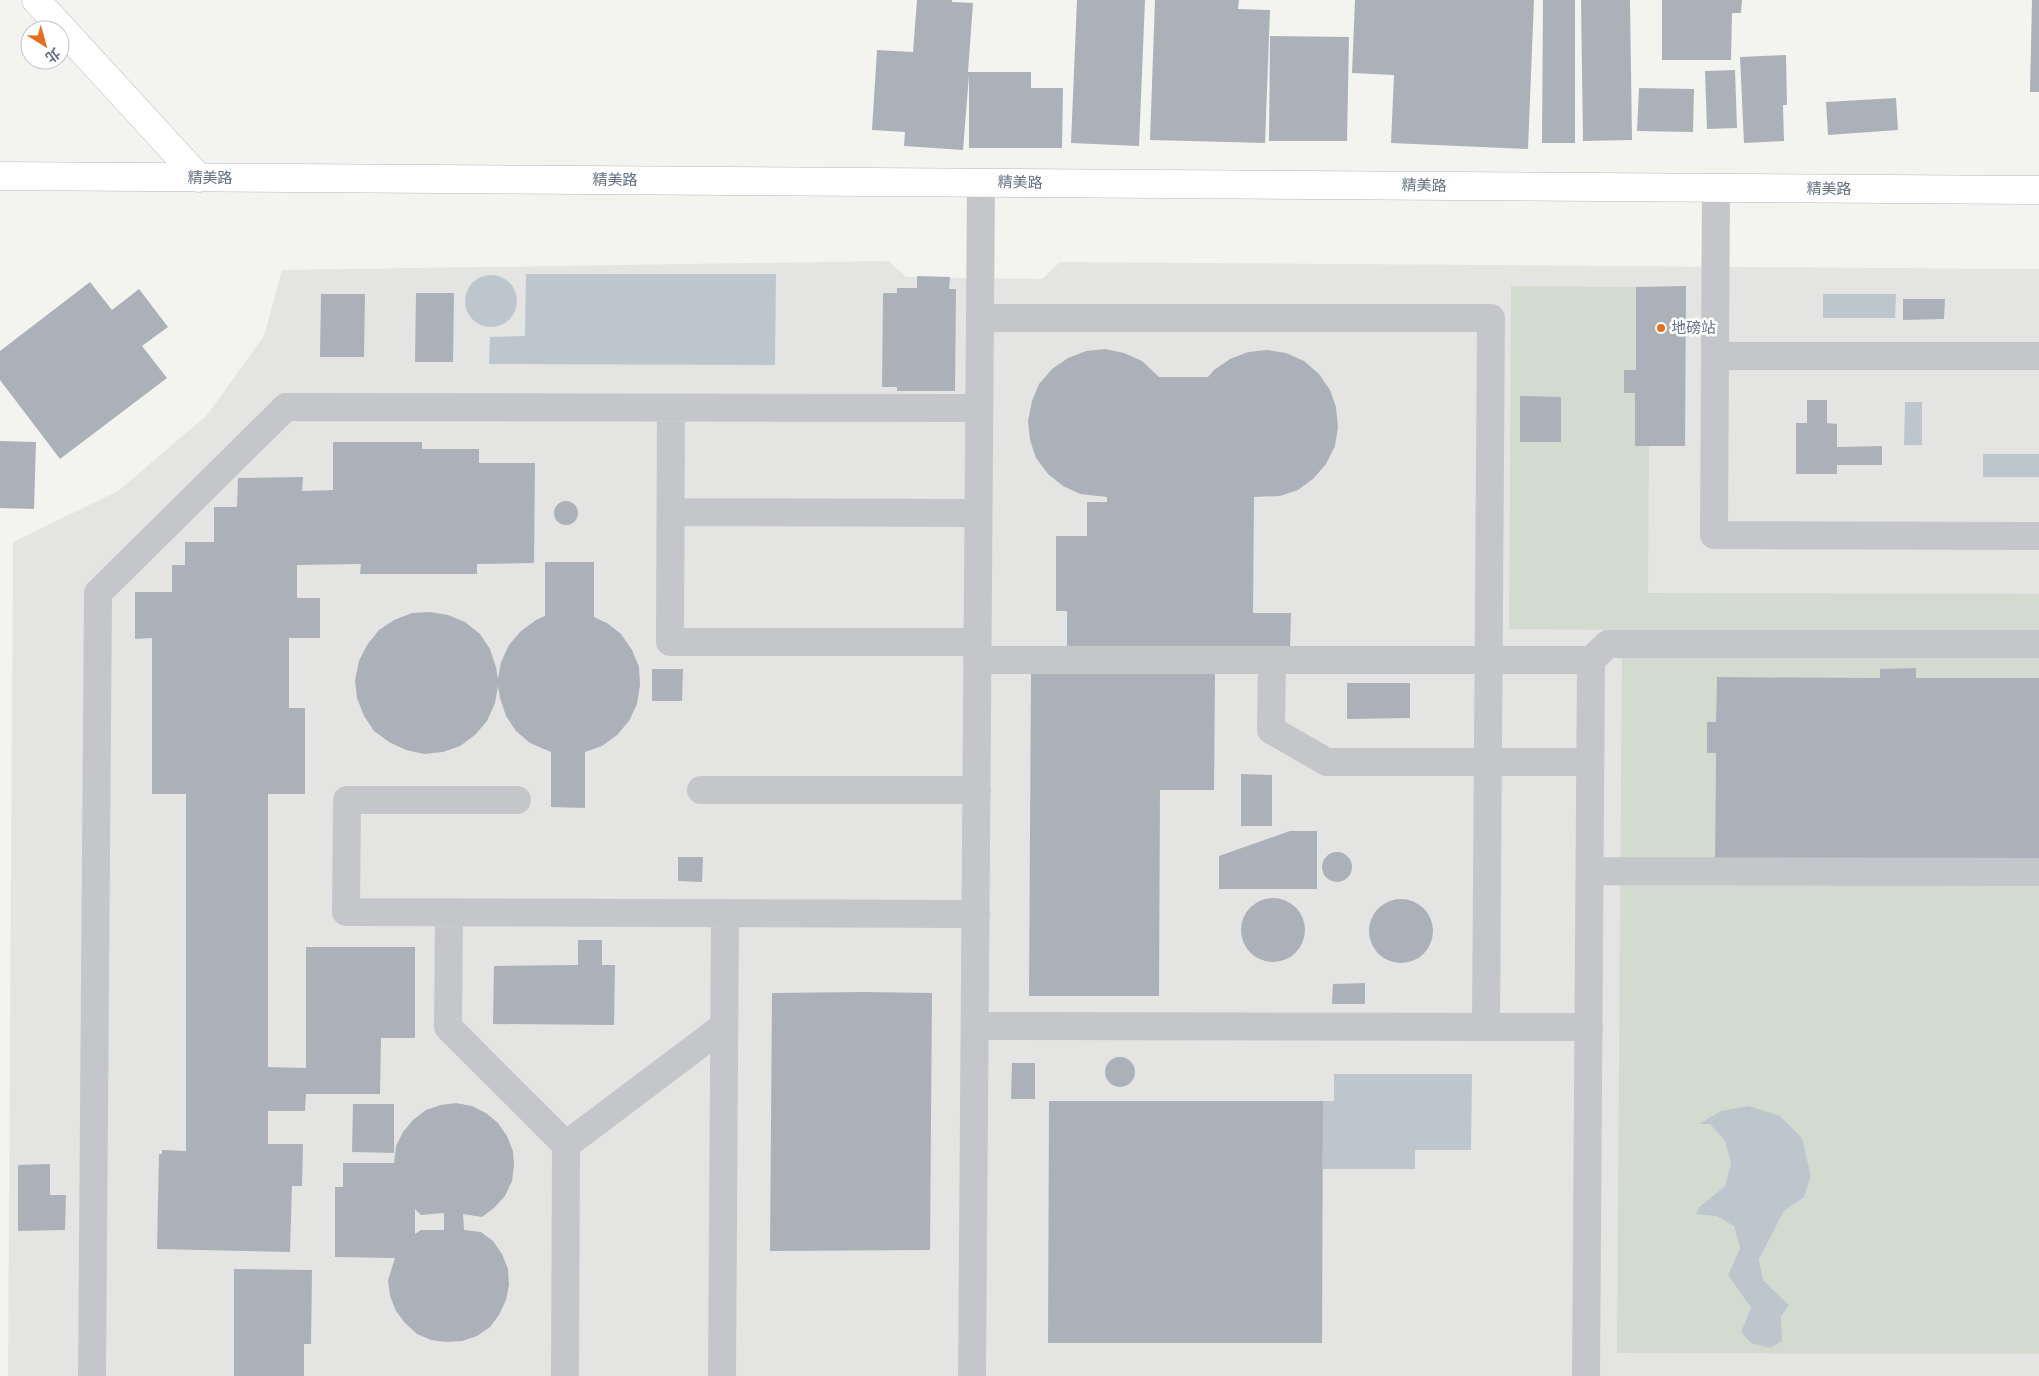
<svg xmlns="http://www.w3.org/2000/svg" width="2039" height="1376" font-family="'Sofia Sans Condensed','Noto Sans TC',sans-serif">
	<rect width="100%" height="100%" fill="#f3f4f0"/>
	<!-- built -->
	<path fill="#e4e5e3" d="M889,261L906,277L1042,279L1060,262L2039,269V1376H8L13,542L118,491L207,415L264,336L282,270Z"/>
	<!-- green -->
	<path fill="#d3dbd1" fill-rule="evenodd" d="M1511,286L1636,287V370L1624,393H1635L1649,445L1648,593L2039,594V678H1916V668L1880,669V678L1717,677L1716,722H1707V752L1716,753L1715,860L2039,861V1354L1617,1353L1622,630L1509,629ZM1780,1116L1802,1138L1811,1176L1804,1197L1784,1211L1759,1259L1763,1280L1778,1294L1782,1341L1751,1308L1728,1275L1740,1248L1734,1226L1699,1206L1725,1186L1731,1163L1725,1141L1710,1124L1700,1123Z"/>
	<!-- water -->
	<path fill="#bec6cd" d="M526,274H776L775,365L489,364L490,337L525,336Z
		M465 301a26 26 0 1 1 52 0a26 26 0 1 1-52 0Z
		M1823,294H1896L1895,318H1823Z
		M1905,402H1922V445H1904Z
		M1983,454H2039V477H1983Z
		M1334,1074H1472L1471,1150H1415V1169H1323V1101H1334Z
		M1749,1106L1780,1116L1802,1138L1811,1176L1804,1197L1784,1211L1759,1259L1763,1280L1789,1305L1781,1317L1782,1341L1770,1348L1751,1343L1741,1332L1751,1308L1728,1275L1740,1248L1734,1226L1716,1216L1696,1214L1699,1207L1725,1186L1731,1163L1725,1141L1710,1124H1699L1721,1111Z"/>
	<!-- building -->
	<path fill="#acb1b9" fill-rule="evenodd" d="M917,0H952V2L973,3L968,72H1031V88H1063L1062,148H969V75L963,150L904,146L905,132L872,130L877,50L913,52Z
		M1077,0H1145L1139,146L1071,143Z
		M1155,0H1239L1238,9L1270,10L1265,143L1150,140Z
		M1355,0H1534L1528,149L1391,143L1394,75L1352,73Z
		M1543,0H1575V143H1542Z
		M1581,0H1630L1632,140L1583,141Z
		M1662,0H1742L1741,13H1732L1731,60H1662Z
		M2032,0H2039V92H2030Z
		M1270,36L1349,37L1347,141H1269Z
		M1786,55L1787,105H1783L1784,141L1744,143L1740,57Z
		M1735,70L1737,128L1707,129L1705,71Z
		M1639,88L1694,89L1693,132L1637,131Z
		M1896,98L1898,130L1828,135L1826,102Z
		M917,276L950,277L949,289H956L955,391H897V387H882L883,293H897V288H917Z
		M90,282L112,310L139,289L168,327L142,346L167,378L60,459L0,380V351Z
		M1686,286L1685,446H1635V393H1624V370H1636V287Z
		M416,293H454L453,362H415Z
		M321,294H365L364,357H320Z
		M1903,299H1945L1944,319L1903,320Z
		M1105,349L1124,353L1142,361L1159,377H1208L1214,370L1230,359L1248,352L1267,350L1286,353L1304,361L1319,374L1330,390L1336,407L1338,427L1335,446L1326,464L1314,478L1298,490L1280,496L1254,497L1253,613H1291L1290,649H1067V611H1056V536H1087V502H1107V497L1080,494L1063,486L1048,474L1036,458L1030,440L1028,421L1032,401L1039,384L1052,369L1068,358L1086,351Z
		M1520,396L1561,397V442H1520Z
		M1807,400H1827V423L1837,424V447L1882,446V465H1837V474H1796V423H1807Z
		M0,441L36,442L34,509L0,508Z
		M333,442H422V449H479V463H535L534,563L477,564V574H360L361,564L297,565V598H320V638H289V708H305V794H268V1067L306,1068V947H415V1038H381L380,1094H306L305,1111H268V1144H303L302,1186H292L290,1252L157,1249L159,1154H162V1150L186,1151V794H152V638L135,639V592H172V565H185V542H214V507H237L238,478L303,477L302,491L333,490Z
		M554 513a12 12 0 1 1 24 0a12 12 0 1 1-24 0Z
		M545,562H594V617L607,623L621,634L632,650L639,667L640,685L637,704L629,721L617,735L602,746L585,752V808L551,807V752L530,743L516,731L506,716L500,698L498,686L495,703L487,721L475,735L460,746L443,752L424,754L406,750L389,742L374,731L364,716L357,698L355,680L359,661L367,645L379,630L394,620L412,613L430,612L448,615L465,622L480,634L490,649L496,667L498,679L501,662L509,645L521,631L536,620L545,616Z
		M1916,668V678H2039V861L1715,860L1716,753H1707V722H1716L1717,677L1880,678V669Z
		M652,669H683L682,701H652Z
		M1031,673H1215L1214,790H1160L1159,996H1029Z
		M1347,683H1410V718L1347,719Z
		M1241,774L1272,775V826H1241Z
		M1290,831H1317V889H1219V856Z
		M1322 867a15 15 0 1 1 30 0a15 15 0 1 1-30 0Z
		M678,857H703L702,882L678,881Z
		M1241 930a32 32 0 1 1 64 0a32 32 0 1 1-64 0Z
		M1369 931a32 32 0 1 1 64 0a32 32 0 1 1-64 0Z
		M578,940H602V965H615L614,1025L493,1024L494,966L578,965Z
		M1365,983V1004H1332L1333,984Z
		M864,992L932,993L930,1250L770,1251L772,993Z
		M1105 1072a15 15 0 1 1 30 0a15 15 0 1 1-30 0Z
		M1012,1063H1035V1099H1011Z
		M1049,1101H1323L1322,1343H1048Z
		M456,1103L472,1106L486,1113L498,1123L507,1136L513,1151L514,1166L512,1181L505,1196L494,1208L482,1217L463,1214L464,1230L481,1232L493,1241L502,1254L508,1269L509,1285L506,1300L499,1315L490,1327L477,1336L462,1341L446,1342L431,1340L417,1334L405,1323L396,1311L390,1296L388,1280L395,1258L335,1257V1187H343V1163H394L396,1146L403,1132L413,1120L426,1110L441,1105ZM415,1209L421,1215L444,1213V1230H421L415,1234Z
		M353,1104H394V1153L352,1152Z
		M50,1164V1195H66L65,1230L18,1231V1165Z
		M234,1269L312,1270L311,1344H304V1376H234Z"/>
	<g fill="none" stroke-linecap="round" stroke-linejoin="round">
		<defs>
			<path id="major" d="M36,0L199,178
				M0,176L2039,190"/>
		</defs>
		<!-- major casing -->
		<use href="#major" stroke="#b4b7bc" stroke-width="29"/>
		<!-- minor -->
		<path stroke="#c4c6ca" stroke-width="28" d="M1716,189L1715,356H2039
			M980,318H1491L1486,1026
			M1715,356L1714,535L2039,536
			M671,408L670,642H977
			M671,512L978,513
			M977,660H1272
			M1590,762H1327L1271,730L1272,660H1591L1608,644H2039
			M701,790H977
			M517,800H347L346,912L976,914
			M1590,871L2039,872
			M449,913L448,1027L566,1145L565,1376
			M975,1026L1589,1027
			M566,1145L724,1026
			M92,1376L98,593L286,407L979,408
			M722,1376L725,913
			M972,1376L981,182
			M1586,1376L1591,660"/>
		<!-- major -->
		<use href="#major" stroke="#fff" stroke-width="28"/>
	</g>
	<!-- markers -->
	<circle fill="#e66f1e" stroke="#fff" stroke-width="2" cx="1661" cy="328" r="5"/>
	<g text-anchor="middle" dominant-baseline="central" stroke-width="5" stroke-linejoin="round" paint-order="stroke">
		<!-- street labels -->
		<g font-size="15" fill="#626e82" stroke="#fff">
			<text x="210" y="178">精美路</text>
			<text x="615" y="180">精美路</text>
			<text transform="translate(1020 183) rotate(1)">精美路</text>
			<text transform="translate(1424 186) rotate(1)">精美路</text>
			<text x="1829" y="189">精美路</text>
		</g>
		<!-- poi labels -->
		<g font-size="15" fill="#626e82" stroke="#fff" text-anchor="start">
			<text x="1671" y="328">地磅站</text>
		</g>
	</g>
	<!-- north arrow -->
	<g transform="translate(45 45) rotate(143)"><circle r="24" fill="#ffffff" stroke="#c0c5cd"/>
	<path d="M0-4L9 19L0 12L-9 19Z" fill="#e66f1e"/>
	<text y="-8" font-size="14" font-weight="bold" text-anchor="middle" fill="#626e82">北</text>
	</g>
</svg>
